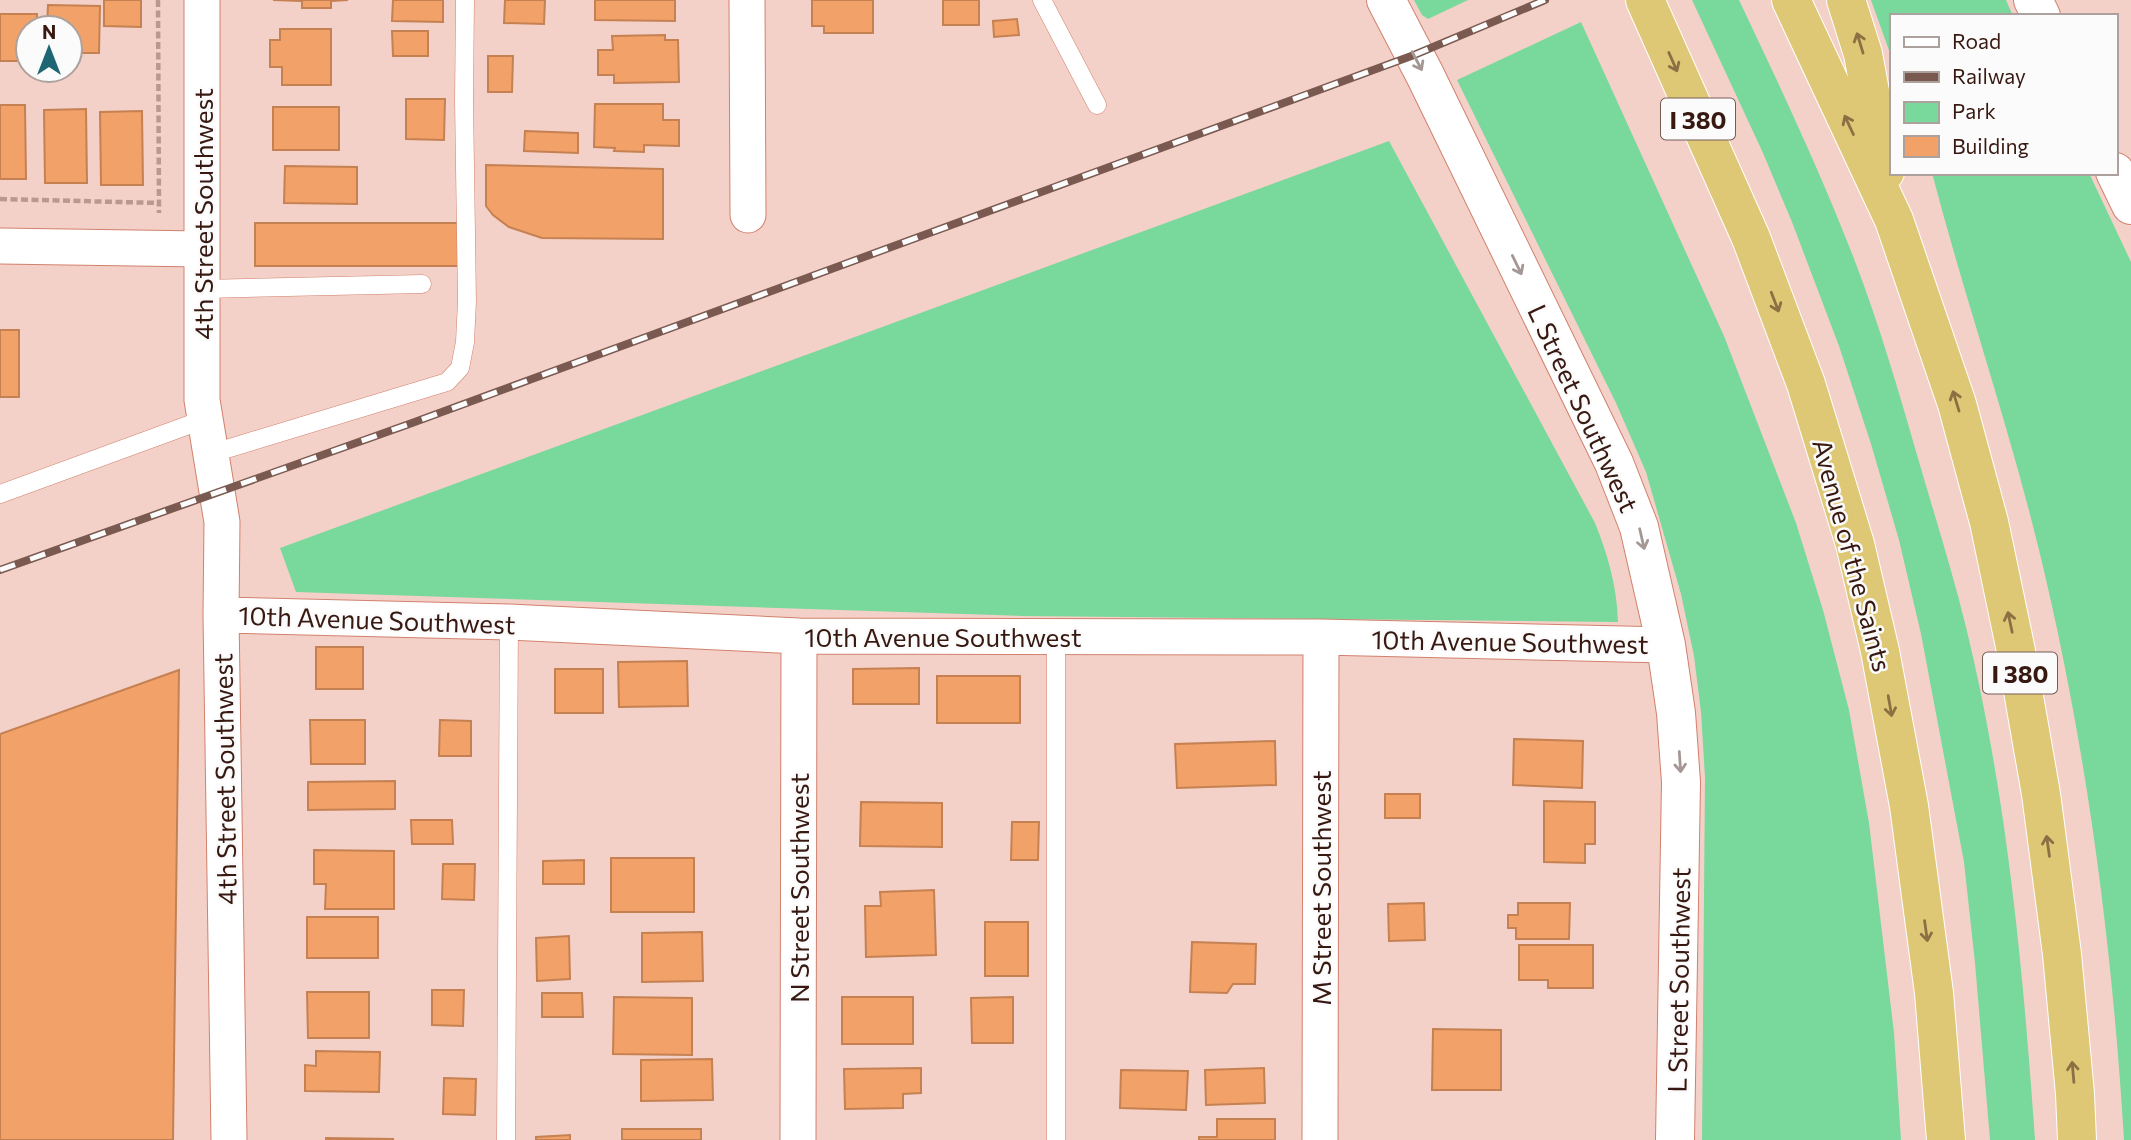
<svg xmlns="http://www.w3.org/2000/svg" width="2131" height="1140" font-family="Commissioner,sans-serif">
	<rect width="100%" height="100%" fill="#f4d1c8"/>
	<!-- green -->
	<path fill="#79d89b" d="M1414,0H1468L1428,19L1422,15Z
		M1692,0H1739C1779,84 1819,169 1853,256C1880,326 1901,399 1922,472C1937,523 1953,574 1966,627C2007,795 2023,968 2035,1140H1990L1975,963L1964,862L1921,634L1899,540L1871,444L1839,346L1792,222L1763,153Z
		M1871,0H2006L2013,16H1891V56Z
		M1581,22L1724,336L1796,523L1823,610L1849,710L1869,823L1894,1033L1901,1140H1702L1705,777L1701,712L1694,656L1681,594L1646,472L1616,403L1457,80Z
		M1389,141L1595,523C1608,555 1617,587 1618,622L1023,616L296,592L280,548Z
		M1932,173H2089L2131,262V1140H2124C2112,941 2086,743 2039,550C2008,423 1965,299 1932,173Z"/>
	<!-- building -->
	<path fill="#f2a169" stroke="#c58152" stroke-width="2" d="M104,0H141V27L104,26Z
		M273,0H348L331,1V8H302V1Z
		M393,0H443V22L392,21Z
		M505,0H545L544,24L504,23Z
		M595,0H675V21L595,20Z
		M812,0H873V33H824V26H812Z
		M943,0H979V25H943Z
		M48,5L100,6L99,53H70V28H47Z
		M0,14H37V28H28V61H0Z
		M1017,19L1019,35L994,37L993,21Z
		M280,29H331V85H282V67H270V40H280Z
		M392,31H428V56H393Z
		M665,35V40H678L679,82L614,83V75H598V50H613L612,36Z
		M488,56H513L512,92H488Z
		M406,99H445L444,140L406,139Z
		M595,104H663V120H679V146L644,145V152L614,151L615,148L594,147Z
		M0,105H25L26,179H0Z
		M273,107H339V150H273Z
		M86,109L87,183H45L44,110Z
		M142,111L143,185H101L100,112Z
		M525,131L578,133V153L524,151Z
		M486,165L663,169V239L542,238L509,227L493,215L486,206Z
		M285,166L357,167V204L284,203Z
		M255,223H458V266H255Z
		M0,330H19V397H0Z
		M316,647H363V689H316Z
		M687,661L688,706L619,707L618,662Z
		M919,668V704H853V669Z
		M555,669H603V713H555Z
		M179,670L173,1140H0V734Z
		M937,676H1020V723H937Z
		M310,720H365V764H311Z
		M440,720L471,721V756H439Z
		M1514,739L1583,741L1582,788L1513,785Z
		M1275,741L1276,785L1177,788L1175,744Z
		M395,781V809L308,810V782Z
		M1385,794H1420V818H1385Z
		M1544,801L1595,802V844H1585V863L1544,862Z
		M861,802L942,803V847L860,846Z
		M411,820H452L453,844H412Z
		M1012,822H1039L1038,860H1011Z
		M314,850L394,851V909H325L326,884H314Z
		M611,858H694V912H611Z
		M584,860V884H543V861Z
		M443,864H475L474,900L442,899Z
		M934,890L936,955L866,957L865,906H881L880,892Z
		M1424,903L1425,940L1389,941L1388,904Z
		M1518,903H1570L1569,939H1516V928H1508V915H1518Z
		M307,917H378V958H307Z
		M985,922H1028V976H985Z
		M702,932L703,981L642,982V933Z
		M569,936L570,979L537,981L536,938Z
		M1192,942L1256,944L1255,984H1233L1227,993L1190,992Z
		M1519,945H1593V988H1548V980H1519Z
		M432,990H464L463,1026L432,1025Z
		M307,992H369V1038H308Z
		M542,993H582L583,1017H542Z
		M614,997L692,998V1055L613,1054Z
		M842,997H913V1044H842Z
		M1013,997V1043H972L971,998Z
		M1433,1029L1501,1030V1090H1432Z
		M316,1051L380,1052L379,1092L305,1091V1065L316,1066Z
		M712,1059L713,1100L641,1101V1060Z
		M921,1068V1093L903,1094V1108L845,1109L844,1069Z
		M1264,1068L1265,1103L1206,1105L1205,1070Z
		M1121,1070L1188,1071L1186,1110L1120,1108Z
		M444,1078L476,1079L475,1115L443,1114Z
		M1217,1119H1275V1140H1199V1137H1217Z
		M622,1129H701V1140H622Z
		M570,1135V1140H536V1137Z
		M326,1138L393,1139V1140H326Z"/>
	<g fill="none" stroke-linecap="round" stroke-linejoin="round">
		<defs>
			<path id="service" d="M1042,0L1097,105
				M202,289L422,284
				M210,454L447,382L460,368L465,342L467,301L464,100L465,0
				M0,494L205,419
				M1056,636V1140
				M506,1140L509,622"/>
			<path id="minor" d="M202,0V400L222,522L221,615L229,1140
				M747,0L748,215
				M0,246L202,249
				M221,615L509,622L799,636L1321,637L1666,645
				M798,1140L799,636
				M1320,1140L1321,637"/>
			<path id="tertiary" d="M1386,0L1425,75L1614,463L1639,527L1666,645L1676,713L1681,782L1675,1140
				M2033,0L2041,16
				M2115,172L2131,205"/>
			<path id="motorway" d="M1645,0L1751,238L1806,384L1855,544L1880,651L1909,806L1934,993L1946,1140
				M1791,0L1894,220L1957,404L1989,522L2016,651L2041,794L2062,954L2075,1094L2077,1140
				M1846,0L1863,54L1885,172"/>
		</defs>
		<!-- service casing -->
		<use href="#service" stroke="#d1816d" stroke-width="19"/>
		<!-- minor casing -->
		<use href="#minor" stroke="#d1816d" stroke-width="37"/>
		<!-- tertiary casing -->
		<use href="#tertiary" stroke="#d1816d" stroke-width="40"/>
		<!-- motorway casing -->
		<use href="#motorway" stroke="#fff" stroke-width="40"/>
		<!-- path -->
		<path stroke="#ba9890" stroke-width="4.5" stroke-dasharray="7 3.5" stroke-linecap="butt" d="M158,0L159,213
			M0,199L159,203"/>
		<!-- service -->
		<use href="#service" stroke="#fff" stroke-width="18"/>
		<!-- minor -->
		<use href="#minor" stroke="#fff" stroke-width="35"/>
		<!-- tertiary -->
		<use href="#tertiary" stroke="#fff" stroke-width="38"/>
		<!-- motorway -->
		<use href="#motorway" stroke="#dec876" stroke-width="38"/>
		<defs>
			<path id="rail" d="M0,570L412,423L1414,55L1545,0"/>
		</defs>
		<!-- rail casing -->
		<use href="#rail" stroke="#795950" stroke-width="8"/>
		<!-- rail -->
		<use href="#rail" stroke="#fbfbfb" stroke-width="5" stroke-dasharray="16" stroke-linecap="butt"/>
	</g>
	<!-- one-way arrows -->
	<defs><path id="oneway-shaft" d="M-6 0H5M1.5-3L5.5 0L1.5 3" fill="none" stroke-width="1.6" stroke-linecap="round" stroke-linejoin="round" transform="scale(1.75)"/></defs>
	<g stroke="#8b7044">
		<use href="#oneway-shaft" transform="translate(1860 43) rotate(-107)"/>
		<use href="#oneway-shaft" transform="translate(1673 62) rotate(66)"/>
		<use href="#oneway-shaft" transform="translate(1849 125) rotate(-115)"/>
		<use href="#oneway-shaft" transform="translate(1775 302) rotate(69)"/>
		<use href="#oneway-shaft" transform="translate(1956 401) rotate(-107)"/>
		<use href="#oneway-shaft" transform="translate(2010 622) rotate(-102)"/>
		<use href="#oneway-shaft" transform="translate(1890 706) rotate(80)"/>
		<use href="#oneway-shaft" transform="translate(2048 846) rotate(-98)"/>
		<use href="#oneway-shaft" transform="translate(1926 931) rotate(82)"/>
		<use href="#oneway-shaft" transform="translate(2073 1072) rotate(-95)"/>
	</g>
	<g stroke="#a59894">
		<use href="#oneway-shaft" transform="translate(1417 61) rotate(62)"/>
		<use href="#oneway-shaft" transform="translate(1517 265) rotate(64)"/>
		<use href="#oneway-shaft" transform="translate(1642 539) rotate(77)"/>
		<use href="#oneway-shaft" transform="translate(1680 762) rotate(86)"/>
	</g>
	<g text-anchor="middle" dominant-baseline="central" stroke-width="5" stroke-linejoin="round" paint-order="stroke">
		<!-- shield labels -->
		<g fill="#fbfbfb" stroke="#725d57" stroke-width="2">
			<rect x="1661" y="98.5" width="74" height="41" rx="5"/>
			<rect x="1983" y="652.5" width="74" height="41" rx="5"/>
		</g>
		<g font-size="24" font-weight="bold" fill="#381911">
			<text x="1698" y="119">I 380</text>
			<text x="2020" y="673">I 380</text>
		</g>
		<!-- street labels -->
		<g font-size="26" fill="#381911" stroke="#fbfbfb">
			<text transform="translate(202 214) rotate(-90)">4th Street Southwest</text>
			<text transform="translate(1584 408) rotate(65)">L Street Southwest</text>
			<text transform="translate(1853 555) rotate(75)">Avenue of the Saints</text>
			<text transform="translate(377 619) rotate(2)">10th Avenue Southwest</text>
			<text x="943" y="636">10th Avenue Southwest</text>
			<text transform="translate(1510 641) rotate(1)">10th Avenue Southwest</text>
			<text transform="translate(224 779) rotate(-91)">4th Street Southwest</text>
			<text transform="translate(798 888) rotate(-90)">N Street Southwest</text>
			<text transform="translate(1320 888) rotate(-90)">M Street Southwest</text>
			<text transform="translate(1678 980) rotate(-89)">L Street Southwest</text>
		</g>
	</g>
	<!-- legend -->
	<rect x="1890" y="14" width="228" height="161" fill="#fbfbfb" stroke="#ada19d" stroke-width="2"/>
	<rect x="1904" y="37" width="35" height="10" fill="#ffffff" stroke="#ada19d" stroke-width="2"/>
	<text x="1952" y="49" font-size="21" fill="#381911">Road</text>
	<rect x="1904" y="72" width="35" height="10" fill="#795950" stroke="#ada19d" stroke-width="2"/>
	<text x="1952" y="84" font-size="21" fill="#381911">Railway</text>
	<rect x="1904" y="102" width="35" height="21" fill="#79d89b" stroke="#ada19d" stroke-width="2"/>
	<text x="1952" y="119" font-size="21" fill="#381911">Park</text>
	<rect x="1904" y="136" width="35" height="21" fill="#f2a169" stroke="#ada19d" stroke-width="2"/>
	<text x="1952" y="154" font-size="21" fill="#381911">Building</text>
	<!-- north arrow -->
	<g transform="translate(49 49)"><circle r="33" fill="#fbfbfb" stroke="#ada19d" stroke-width="2"/>
	<path d="M0-5L12 26L0 18L-12 26Z" fill="#1f6675"/>
	<text y="-10" font-size="19" font-weight="bold" text-anchor="middle" fill="#381911">N</text>
	</g>
</svg>
